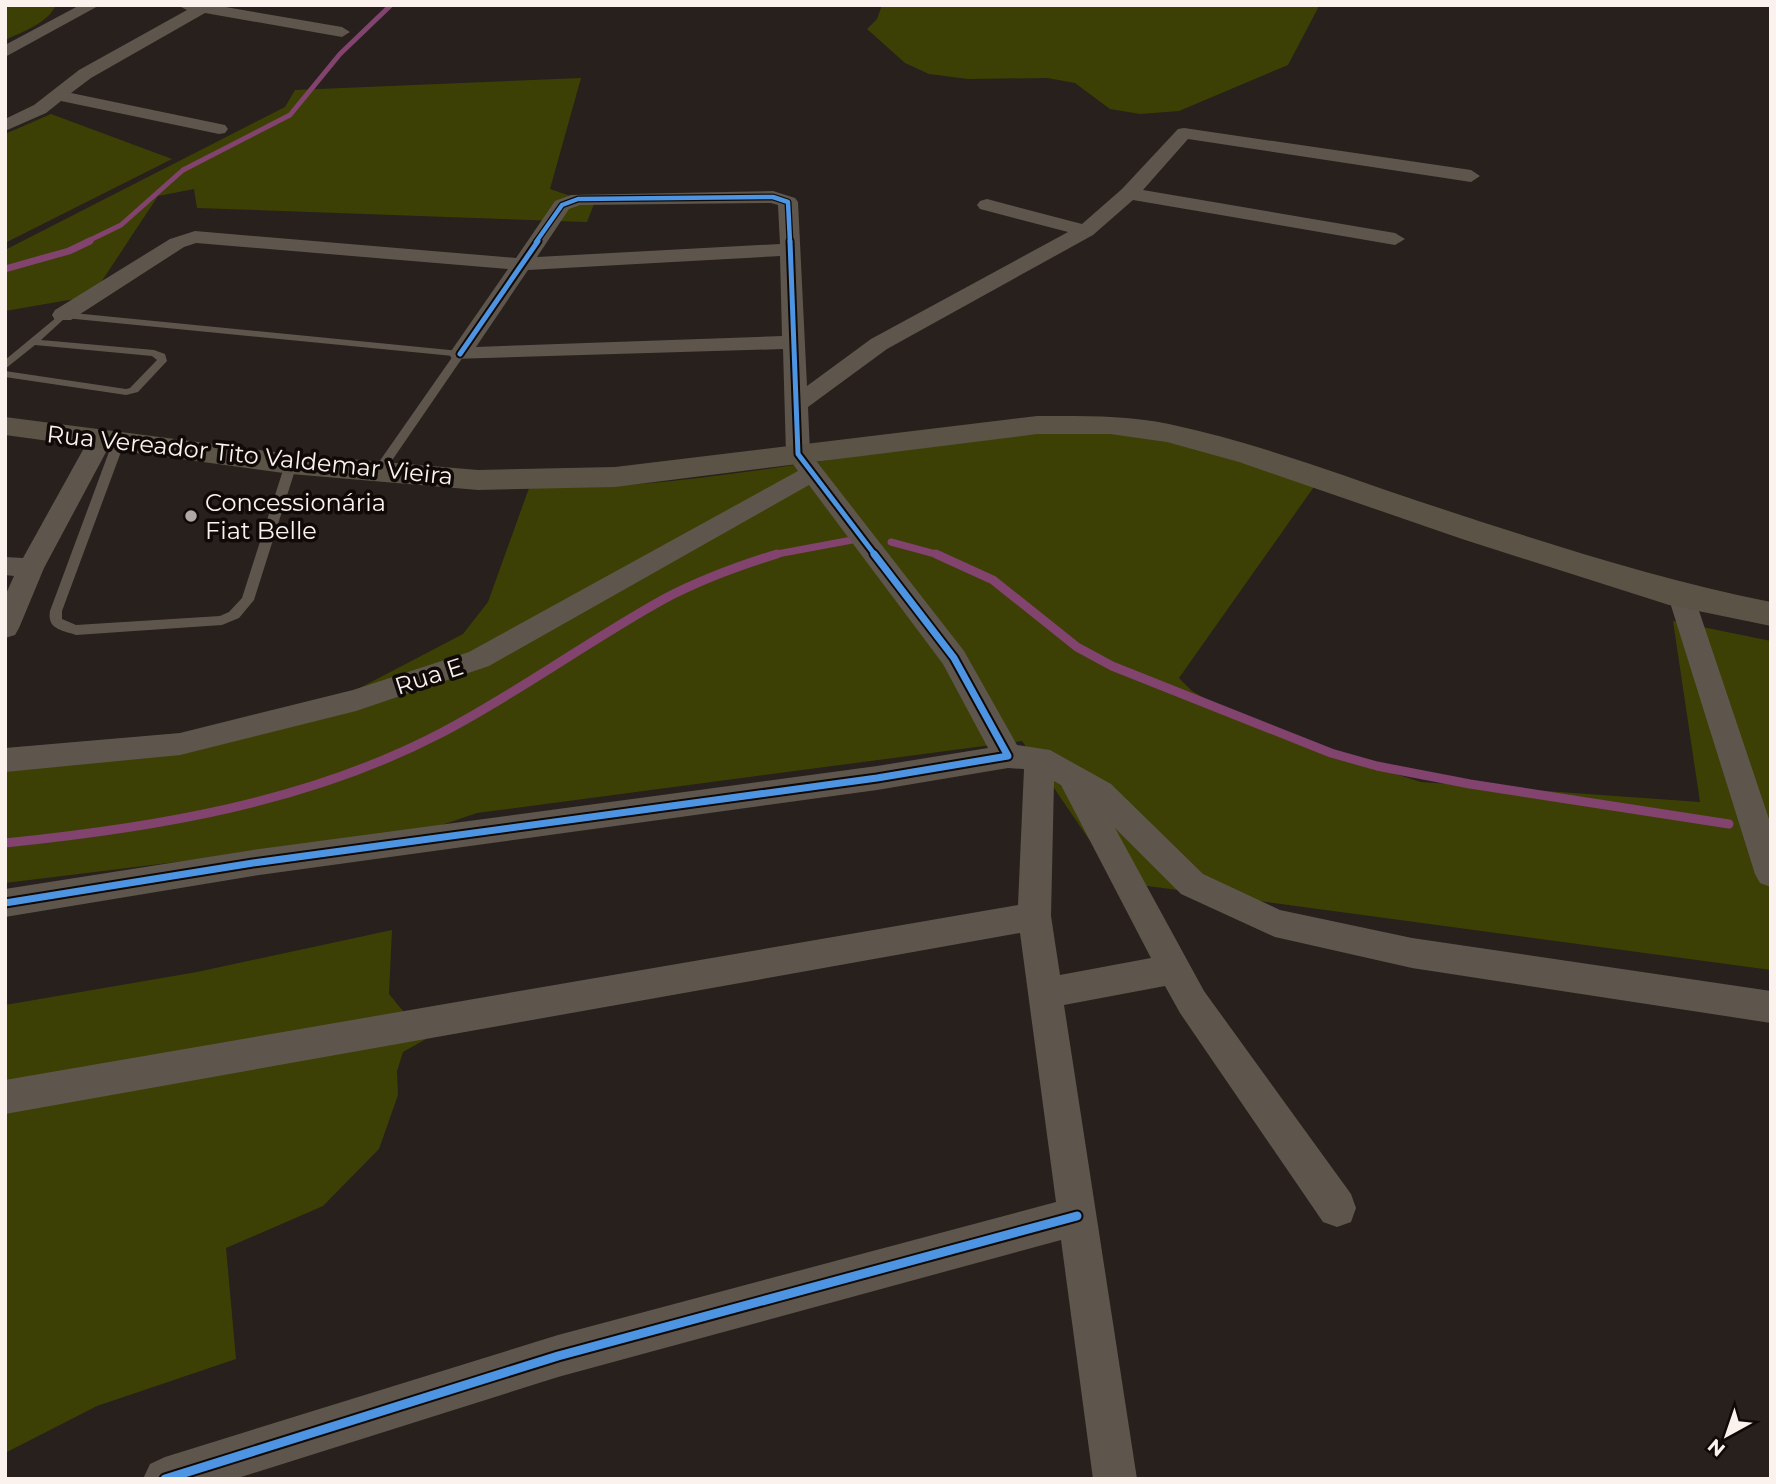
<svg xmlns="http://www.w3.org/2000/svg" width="1776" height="1484" font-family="Montserrat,sans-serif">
	<rect width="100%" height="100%" fill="#27201c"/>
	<!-- green -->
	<path fill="#3d4004" d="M5,5H56C48,23 22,32 5,40Z
		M882,5H1317L1318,8L1288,65L1179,111L1140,114L1110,109L1075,83L1047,78L968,79L929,74L905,63L867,29L877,19Z
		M581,78L550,189L594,204L587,222L197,208L194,189L158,196L92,296L5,311V250L285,107L295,90Z
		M51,114L172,159L5,243V134Z
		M1064,426L1134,431L1316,484L1179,678L1192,691L1248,723L1313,748L1421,782L1700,802L1673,621L1771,641V970L1118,882L1022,741L477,813L421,832L5,883V761L228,742L354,691L463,634L488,602L529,488C567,487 604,487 641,484C783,471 922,443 1064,426Z
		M392,930L389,994L426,1039L403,1052L397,1071L398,1095L379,1149L323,1206L226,1248L236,1359L97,1406L5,1453V1005L197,972Z"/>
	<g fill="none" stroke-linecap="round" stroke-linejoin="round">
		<!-- stream-far2 -->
		<path stroke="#82436e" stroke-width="5" d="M86,242L121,225L183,170L290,115L340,54L391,5"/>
		<!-- stream-far1 -->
		<path stroke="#82436e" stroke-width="7" d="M5,269L69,251L90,241
			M891,542L939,555
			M772,555L852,540"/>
		<!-- stream -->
		<path stroke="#82436e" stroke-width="9" d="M936,554L993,580L1077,647L1112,666L1331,753L1377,766L1470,784L1729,824
			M5,843C153,828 307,803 441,733C518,693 588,641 664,599C700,580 738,566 777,554"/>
		<!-- lane -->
		<path fill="#5e564d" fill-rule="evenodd" d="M63,312L460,351L465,354L382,475L378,476L372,472L453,356L65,318L41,340L154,350L165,354L167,361L138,392L126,395L5,377V371L126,389L130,388L157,360L152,356L35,345L5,369V360Z
			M119,438L125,441L62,611V619L76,625L220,616L229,612L242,598L285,464L291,460L295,461L297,464L254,600L239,618L222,625L76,635C61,630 47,629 50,611L113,441Z"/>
		<!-- street -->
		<path fill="#5e564d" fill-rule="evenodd" d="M80,5H100L5,57V45Z
			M177,5H214L342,27L350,32L342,37L205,13L91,78L71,93L225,125L228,129L225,133L219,134L61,101L46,113L5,131V119L34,105L79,70L187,10Z
			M1184,128L1471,170L1480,176L1471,182L1188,139L1143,190L1395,233L1405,239L1395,245L1133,200L1093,235L887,349L808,407L810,453L964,651L1017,745L1050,750L1111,784L1203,874L1280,910L1412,938L1771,991V1023L1412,968L1275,937L1181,894L1115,828L1204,991L1351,1194L1356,1208L1351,1222L1337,1227L1323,1222L1180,1013L1165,986L1064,1005L1137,1479H1093L1061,1240L558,1377L235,1479H143L150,1464L165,1457L558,1335L1056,1202L1020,933L5,1114V1080L1018,905L1024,769L1008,768L877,790L253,876L5,917V889L253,850L877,766L988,748L943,664L809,485L489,666L356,711L180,755L5,772V748L180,733L353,690L469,652L798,471L786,454L783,349L452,359L449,354L508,269L196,243L184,247L71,320H55L52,315L55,310L170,239L195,231L516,258L555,201L571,195L773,191L795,198L798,202L807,386L871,339L1068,232L980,209L977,205L980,201L987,199L1082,224L1122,189L1178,129ZM771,203L778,205L780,244L537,257L569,209L580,205ZM780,256L782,336L476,347L528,270ZM1054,781L1061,785L1151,958L1060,975L1051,916Z
			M101,432L109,434L113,439L44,568L19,628L15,635L5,638V596L14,576L5,575V557L23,558L89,439L93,434Z
			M1681,587L1691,589L1694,596L1771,825V887L1760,883L1755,874L1668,596L1671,589Z"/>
		<!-- primary -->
		<path fill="#5b5345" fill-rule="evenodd" d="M1037,416C1081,416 1126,415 1169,424C1254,442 1336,473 1418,501C1534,539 1651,578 1771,602V626L1669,605L1462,539L1239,462L1167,442L1110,434H1037L615,487L478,490L291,474L5,435V417L291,454L478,470L615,467Z"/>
		<defs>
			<path id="cycleway-far3" d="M536,242L562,205L578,199L773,197L788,202L790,242"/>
			<path id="cycleway-far2" d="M790,241L798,454L875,555
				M460,354L538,241"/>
			<path id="cycleway-far1" d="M5,903L253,863L877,778L1008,756L954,658L874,554"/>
			<path id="cycleway" d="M165,1479L558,1356L1077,1216"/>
		</defs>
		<!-- cycleway-far3 casing -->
		<use href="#cycleway-far3" stroke="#0f0a07" stroke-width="7"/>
		<!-- cycleway-far2 casing -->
		<use href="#cycleway-far2" stroke="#0f0a07" stroke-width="9"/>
		<!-- cycleway-far1 casing -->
		<use href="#cycleway-far1" stroke="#0f0a07" stroke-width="11"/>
		<!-- cycleway casing -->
		<use href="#cycleway" stroke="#0f0a07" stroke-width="13"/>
		<!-- cycleway-far3 -->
		<use href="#cycleway-far3" stroke="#4d94e3" stroke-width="4.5"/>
		<!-- cycleway-far2 -->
		<use href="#cycleway-far2" stroke="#4d94e3" stroke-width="5"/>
		<!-- cycleway-far1 -->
		<use href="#cycleway-far1" stroke="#4d94e3" stroke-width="7"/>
		<!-- cycleway -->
		<use href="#cycleway" stroke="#4d94e3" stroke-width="9"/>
	</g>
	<!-- markers -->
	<circle fill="#b1a8a4" stroke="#0f0a07" stroke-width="2.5" cx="191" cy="516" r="7"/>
	<g text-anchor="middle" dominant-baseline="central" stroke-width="7" stroke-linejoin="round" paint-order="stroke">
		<!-- street labels -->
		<g font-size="24" fill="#fbf2ed" stroke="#0f0a07">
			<text transform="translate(250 455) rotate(6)">Rua Vereador Tito Valdemar Vieira</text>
			<text transform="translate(429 676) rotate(-18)">Rua E</text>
		</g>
		<!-- poi labels -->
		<g font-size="24" fill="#fbf2ed" stroke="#0f0a07" text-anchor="start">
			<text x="205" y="502">Concessionária<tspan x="205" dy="28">Fiat Belle</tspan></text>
		</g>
	</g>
	<!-- border -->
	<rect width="1776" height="1484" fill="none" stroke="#fbf2ed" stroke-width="14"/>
	<!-- north arrow -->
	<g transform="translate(1727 1435) rotate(220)" stroke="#0f0a07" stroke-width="5" paint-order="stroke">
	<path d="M0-5L12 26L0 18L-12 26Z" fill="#fbf2ed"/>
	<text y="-10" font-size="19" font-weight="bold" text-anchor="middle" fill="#fbf2ed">N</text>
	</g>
</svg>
